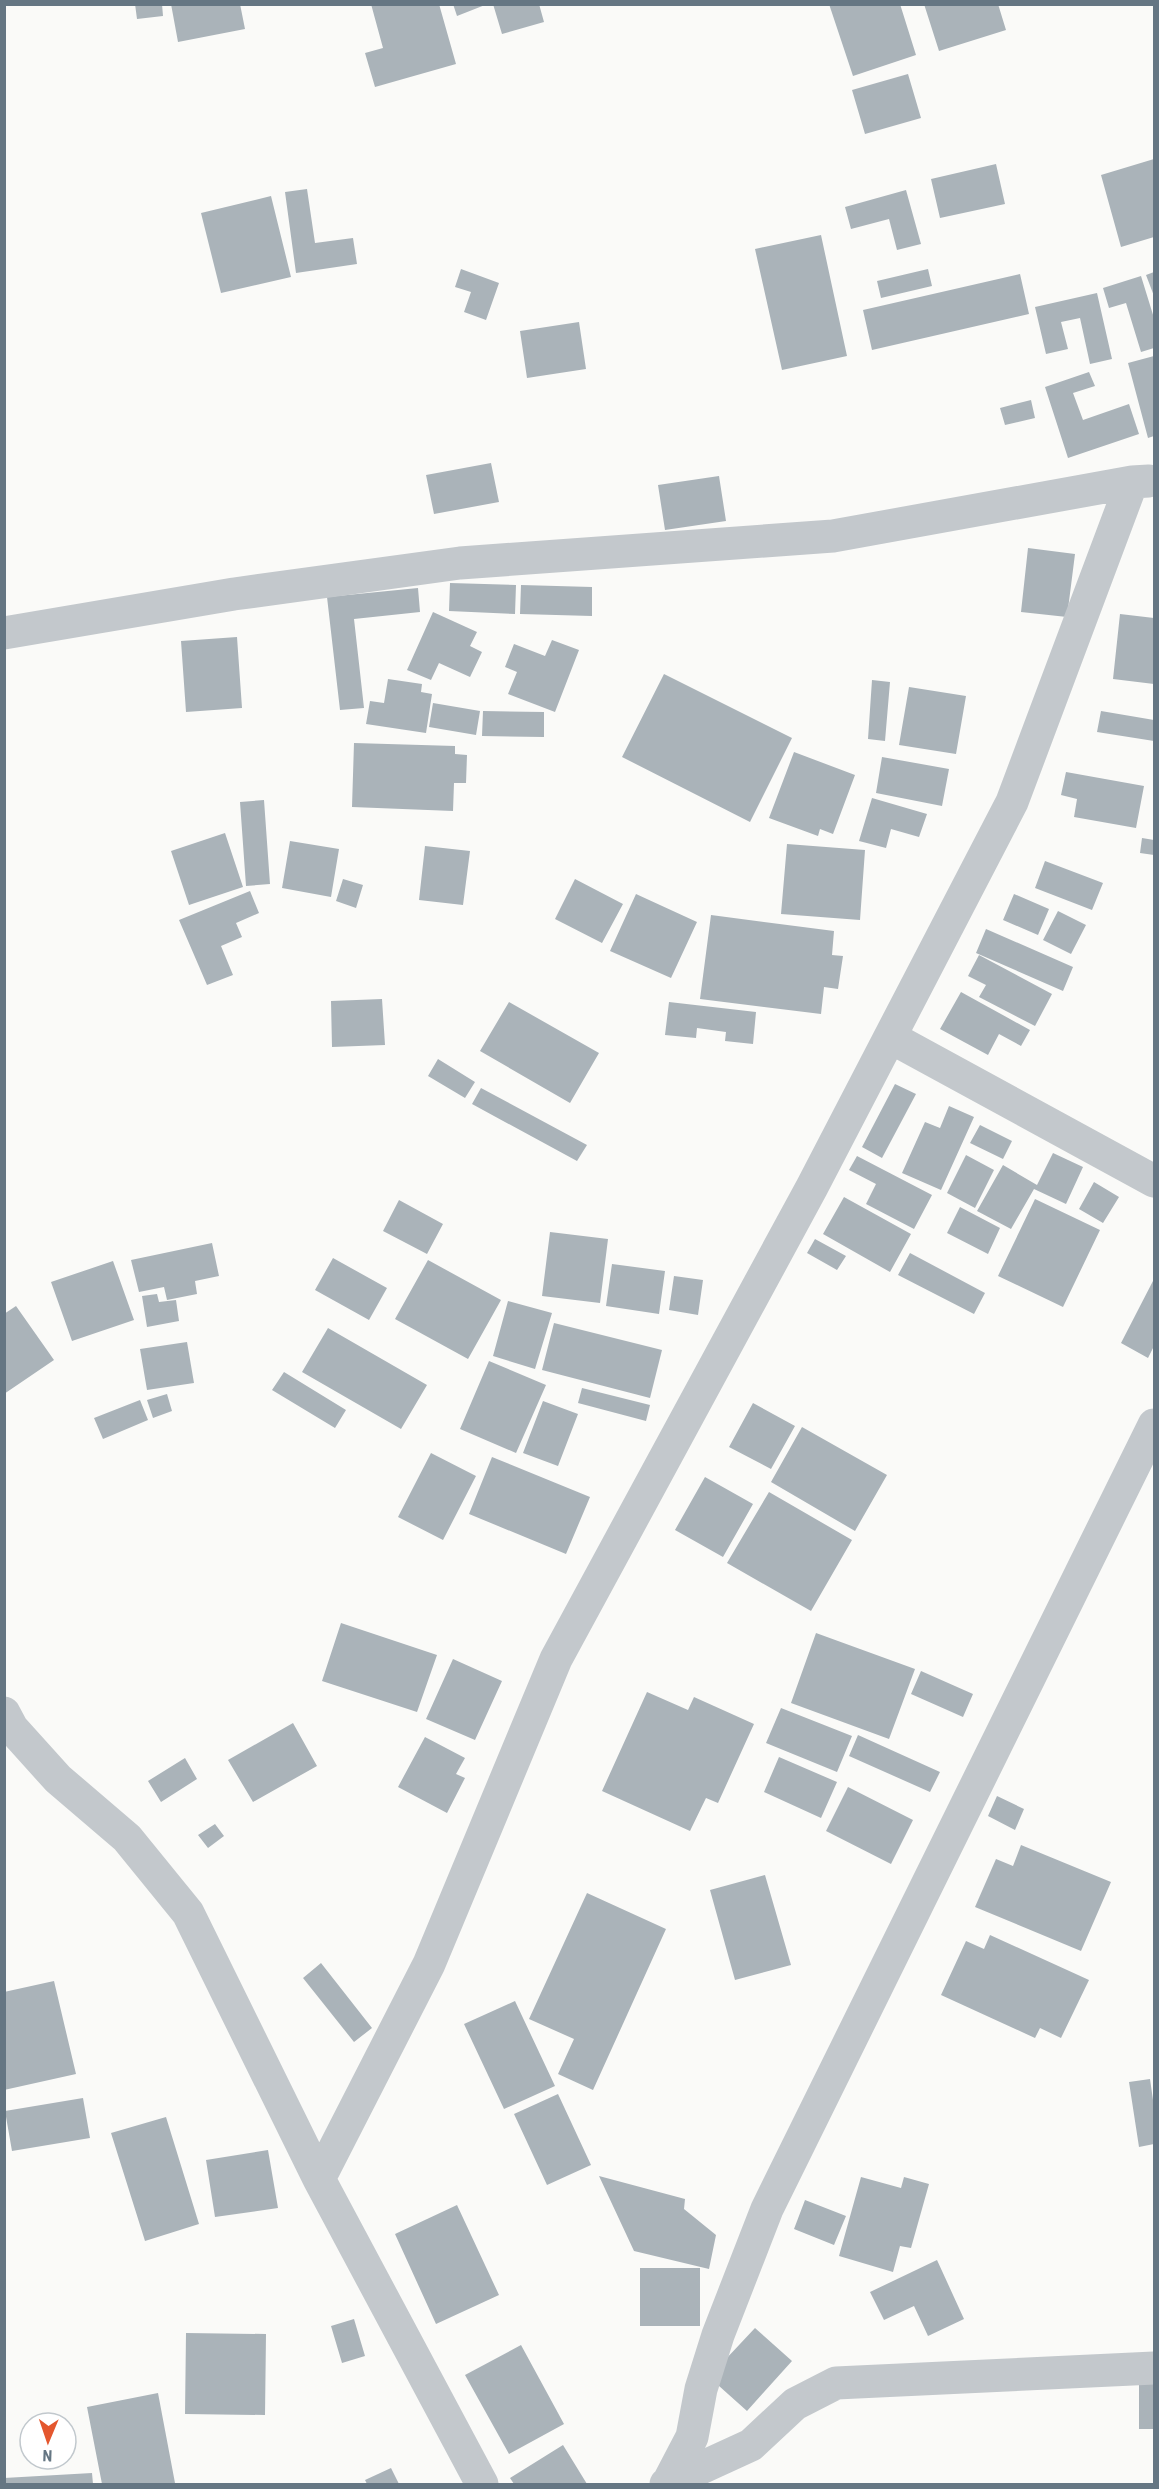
<svg xmlns="http://www.w3.org/2000/svg" width="1159" height="2489" font-family="'Roboto Condensed',sans-serif">
	<rect width="100%" height="100%" fill="#fafaf8"/>
	<!-- building -->
	<path fill="#aab3b9" d="M135,4H162L163,16L137,19Z
		M171,4H240L245,29L178,42Z
		M371,4H439L456,64L375,87L365,53L383,48Z
		M453,4H485V5L457,16Z
		M493,4H539L544,22L502,34Z
		M829,4H900L916,55L853,76Z
		M924,4H998L1006,30L939,51Z
		M908,74L921,118L865,134L852,90Z
		M1154,159V237L1121,247L1101,175Z
		M996,164L1005,204L940,218L931,179Z
		M307,189L315,243L353,238L357,264L296,273L285,192Z
		M906,190L921,244L897,250L889,219L851,229L845,207Z
		M271,196L291,277L221,293L201,213Z
		M821,235L847,356L782,370L755,249Z
		M461,269L499,283L486,320L464,312L471,292L455,287Z
		M928,269L932,286L881,298L877,281Z
		M1154,272V296L1146,275Z
		M1020,274L1029,314L872,350L863,310Z
		M1141,276L1154,318V348L1141,352L1126,303L1109,308L1103,288Z
		M1097,293L1112,359L1090,364L1080,318L1061,322L1068,349L1046,354L1035,307Z
		M579,322L586,369L527,378L520,331Z
		M1154,356V436L1148,438L1128,363Z
		M1089,372L1095,386L1073,393L1083,420L1129,404L1139,434L1068,458L1045,387Z
		M1031,400L1035,418L1005,425L1000,408Z
		M491,463L499,502L434,514L426,475Z
		M719,476L726,521L665,530L658,485Z
		M1028,548L1075,554L1067,617L1021,612Z
		M450,583L516,585L515,614L449,611Z
		M521,585L592,587V616L520,614Z
		M418,588L420,612L354,619L364,708L340,710L327,597Z
		M433,612L477,632L470,646L482,652L470,677L439,663L431,680L407,670Z
		M1120,614L1154,618V684L1113,679Z
		M237,637L242,708L186,712L181,641Z
		M552,640L579,650L555,712L508,694L517,672L505,667L514,644L545,656Z
		M664,674L792,738L750,822L622,757Z
		M388,679L422,684L421,692L432,694L426,733L366,724L370,701L384,703Z
		M872,680L890,682L885,741L868,739Z
		M909,687L966,696L956,754L899,745Z
		M433,703L480,711L476,735L429,727Z
		M483,711L544,712V737L482,736Z
		M1101,711L1154,720V741L1097,732Z
		M354,743L455,746V754L467,755L466,783H454L453,811L352,807Z
		M794,752L855,775L833,834L820,829L818,836L769,818Z
		M882,757L949,769L942,806L876,793Z
		M1066,772L1144,786L1136,828L1074,817L1077,799L1061,795Z
		M872,798L927,814L919,837L891,829L886,848L859,841Z
		M264,800L270,884L246,886L240,802Z
		M225,833L243,887L189,905L171,851Z
		M1142,838L1154,840V855L1140,853Z
		M290,841L339,849L331,897L282,888Z
		M787,844L865,850L860,920L781,914Z
		M425,846L470,851L463,905L419,900Z
		M1045,861L1103,883L1092,910L1035,888Z
		M343,879L363,885L356,908L336,901Z
		M575,879L623,904L602,943L555,919Z
		M250,891L259,913L236,923L242,937L221,946L233,975L207,985L179,920Z
		M636,894L697,922L671,978L610,951Z
		M1014,894L1049,909L1038,935L1003,920Z
		M1058,911L1086,925L1071,954L1043,940Z
		M711,915L834,931L832,955L843,956L838,989L824,987L821,1014L700,999Z
		M986,929L1073,967L1063,991L976,953Z
		M979,955L1052,994L1035,1026L979,997L986,985L968,976Z
		M961,992L1030,1030L1021,1046L999,1034L988,1055L940,1029Z
		M382,999L385,1045L332,1047L331,1001Z
		M509,1002L599,1053L570,1103L480,1051Z
		M669,1002L756,1012L753,1044L725,1041L726,1032L697,1028L696,1038L665,1035Z
		M438,1059L475,1082L465,1098L428,1076Z
		M895,1084L916,1094L882,1158L862,1147Z
		M481,1088L587,1145L577,1161L472,1104Z
		M949,1106L974,1117L941,1190L902,1173L925,1122L940,1128Z
		M980,1125L1012,1141L1003,1159L970,1143Z
		M1053,1153L1083,1167L1066,1204L1034,1189L1011,1229L977,1211L1003,1165L1037,1185Z
		M966,1155L994,1170L975,1208L947,1193Z
		M857,1156L932,1195L914,1229L866,1204L876,1184L849,1170Z
		M1094,1182L1119,1197L1103,1223L1079,1209Z
		M844,1197L911,1234L890,1272L823,1234Z
		M1035,1199L1100,1230L1063,1307L998,1276Z
		M399,1200L443,1224L427,1254L383,1231Z
		M960,1207L1000,1228L988,1254L947,1233Z
		M550,1232L608,1239L600,1303L542,1296Z
		M815,1239L846,1256L837,1270L807,1253Z
		M212,1243L219,1276L195,1281L197,1294L167,1300L164,1287L139,1292L131,1260Z
		M910,1253L985,1293L974,1314L898,1275Z
		M333,1258L387,1288L369,1320L315,1290Z
		M428,1260L501,1300L468,1359L395,1319Z
		M113,1261L134,1320L72,1341L51,1282Z
		M612,1264L665,1271L659,1314L606,1306Z
		M674,1276L703,1280L698,1315L669,1310Z
		M1154,1279V1346L1148,1358L1121,1343Z
		M157,1294L159,1302L176,1300L179,1321L147,1327L142,1296Z
		M508,1301L552,1313L535,1369L493,1356Z
		M16,1306L54,1360L4,1394V1314Z
		M554,1323L662,1350L650,1398L542,1370Z
		M328,1328L427,1385L401,1429L302,1372Z
		M187,1342L194,1383L147,1390L140,1349Z
		M489,1361L546,1385L516,1453L460,1429Z
		M284,1372L346,1410L335,1428L272,1390Z
		M582,1388L650,1405L646,1421L578,1403Z
		M167,1394L172,1411L153,1418L147,1400Z
		M140,1400L148,1420L103,1439L94,1418Z
		M543,1401L578,1414L558,1466L523,1453Z
		M753,1403L795,1426L771,1469L729,1447Z
		M802,1427L887,1475L855,1531L771,1482Z
		M431,1453L476,1476L443,1540L398,1517Z
		M492,1457L590,1497L566,1554L469,1514Z
		M705,1477L753,1504L723,1557L675,1530Z
		M769,1492L852,1540L811,1611L727,1563Z
		M341,1623L437,1655L417,1712L322,1681Z
		M816,1633L915,1669L889,1739L791,1703Z
		M453,1659L502,1681L475,1740L426,1719Z
		M921,1671L973,1694L963,1717L911,1694Z
		M647,1692L688,1710L694,1697L754,1724L718,1803L706,1798L690,1831L602,1791Z
		M781,1708L852,1736L837,1772L766,1743Z
		M293,1723L317,1766L253,1802L228,1760Z
		M858,1735L940,1772L930,1792L849,1756Z
		M425,1737L465,1758L456,1774L465,1778L447,1813L398,1787Z
		M779,1757L837,1782L821,1818L764,1792Z
		M185,1758L197,1779L161,1802L148,1781Z
		M848,1787L913,1820L891,1864L826,1831Z
		M997,1796L1024,1809L1015,1830L988,1816Z
		M215,1824L224,1836L208,1848L198,1835Z
		M1021,1845L1111,1882L1081,1951L975,1907L996,1859L1013,1866Z
		M765,1875L791,1965L735,1980L710,1890Z
		M587,1893L666,1929L593,2090L558,2074L574,2039L529,2019Z
		M990,1935L1089,1980L1061,2038L1040,2028L1035,2038L941,1995L966,1941L984,1949Z
		M321,1963L372,2028L354,2042L303,1978Z
		M54,1981L76,2074L4,2090V1992Z
		M515,2001L555,2086L504,2109L464,2024Z
		M1150,2079L1154,2107V2144L1139,2147L1129,2082Z
		M558,2094L591,2165L547,2185L514,2114Z
		M83,2098L90,2138L12,2151L5,2111Z
		M166,2117L199,2224L145,2241L111,2133Z
		M268,2150L278,2208L215,2217L206,2160Z
		M599,2176L685,2199L684,2209L716,2235L709,2269L634,2251Z
		M861,2177L901,2188L904,2177L929,2184L911,2248L900,2246L893,2272L839,2256Z
		M805,2200L846,2216L834,2245L794,2229Z
		M457,2205L499,2295L436,2324L395,2234Z
		M937,2260L964,2319L928,2336L914,2306L884,2320L870,2292Z
		M640,2268H700V2326H640Z
		M354,2319L365,2356L342,2363L331,2326Z
		M755,2328L792,2361L747,2411L709,2377Z
		M186,2333L266,2334L265,2415L185,2414Z
		M521,2345L564,2424L509,2454L465,2375Z
		M1139,2379H1154V2429H1139Z
		M158,2393L175,2483L102,2484L87,2407Z
		M563,2445L587,2484H514L510,2478Z
		M391,2468L399,2484H367L365,2480Z
		M92,2473L93,2484H4V2478Z"/>
	<g fill="none" stroke-linecap="round" stroke-linejoin="round">
		<!-- minor -->
		<path stroke="#c3c8cc" stroke-width="33" d="M4,633L234,594L460,563L833,536L1132,482L1149,481
			M890,1037L1154,1181
			M4,1713L12,1728L58,1779L127,1838L188,1913L319,2179L482,2484
			M319,2179L429,1964L556,1659L812,1187L1012,802L1132,482
			M669,2481L692,2437L701,2389L718,2335L767,2209L1154,1425
			M666,2484L751,2445L795,2404L836,2383L1154,2368"/>
	</g>
	<!-- border -->
	<rect width="1159" height="2489" fill="none" stroke="#657683" stroke-width="12"/>
	<!-- north arrow -->
	<g transform="translate(48 2441) rotate(182)"><circle r="28" fill="#ffffff" stroke="#c1c8cd" stroke-width="1.5"/>
	<path d="M0-4.5L10 22L0 15L-10 22Z" fill="#e4572e"/>
	<text y="-9" font-size="16" font-weight="bold" text-anchor="middle" fill="#657683">N</text>
	</g>
</svg>
